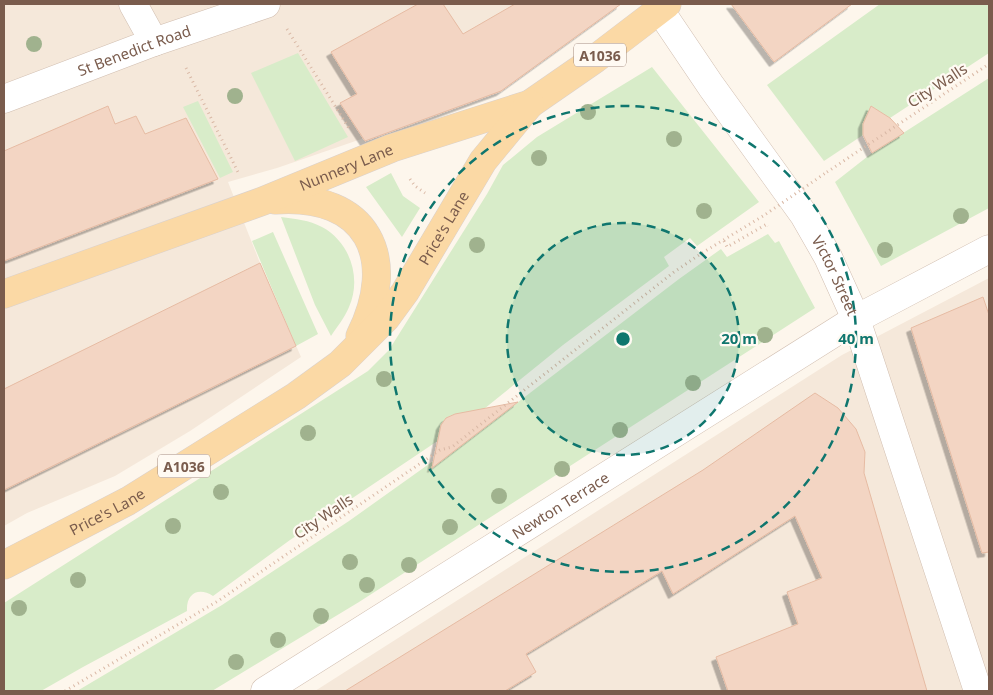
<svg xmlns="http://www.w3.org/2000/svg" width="993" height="695" font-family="'Noto Sans',sans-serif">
	<defs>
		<filter id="shadow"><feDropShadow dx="-4.5" dy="4.5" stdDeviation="0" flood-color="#0004"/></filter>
	</defs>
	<rect width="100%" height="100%" fill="#fdf6ec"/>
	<!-- residential -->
	<path fill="#f5e8da" d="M4,4H619L501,91L277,168L228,182L260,263L301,357L190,431L115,476L27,513L4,526Z
		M989,278V691H315L842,355Z"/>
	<!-- green -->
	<path fill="#d8ecc9" d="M880,4H989V53L890,118C871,106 863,114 863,135L824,161L767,85Z
		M298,53L348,137L295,161L251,73Z
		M652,67L759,202L697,246L690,238L664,257L669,266L563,345L474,417C452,409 440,417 439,440L290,540L213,596C199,587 186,593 187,611L83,667L41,691H4V603L368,371L389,350L487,194L503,165L537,137Z
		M989,78V208L881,266L835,182L872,153Z
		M198,101L233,172L220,178L183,107Z
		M391,173L403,196L420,208L402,237L366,187Z
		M281,217C296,219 309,220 322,227C350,242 362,278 349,307C345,317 337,327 331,336L315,305Z
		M273,232L318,334L296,346L252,241Z
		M768,234L775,243L779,241L815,308L359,602L212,691H77L222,605L349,521L443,454L446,457L679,279L721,249L727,257Z"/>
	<!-- building -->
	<path fill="#f3d5c3" stroke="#e6bba3" filter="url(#shadow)" d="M418,4H443L463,34L515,4H621L501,91L365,141L340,103L357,94L331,52Z
		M731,4H852L774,62Z
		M108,106L115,124L136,116L145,134L186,118L218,179L4,261V151Z
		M871,106L890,118L904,133L872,153L863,135V124Z
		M260,263L296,346L4,490V389Z
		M983,297L989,315V552L982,553L911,328Z
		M815,393L838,408L856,429L865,452L864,473L927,691H728L716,657L798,624L787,592L822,578L795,516L673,594L662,571L526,654L536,672L505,691H345L703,470Z
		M518,402L432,468L441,425L446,418L455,414Z"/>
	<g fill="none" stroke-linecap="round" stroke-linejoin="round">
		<defs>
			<g id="minor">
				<path d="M133,4L154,42"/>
				<path id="s1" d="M659,9L711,86L804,215L828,257L856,319L978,691"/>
				<path id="s2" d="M4,99L154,42L266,4"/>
				<path id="s3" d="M265,691L856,319L989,249"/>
			</g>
			<g id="primary">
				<path d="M275,200C368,193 399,258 360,336"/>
				<path id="s4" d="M4,294L263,201L392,148L530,104L595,59L667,4"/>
				<path id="s5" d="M4,565L128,501L296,396L340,364L386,318L405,292L483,161L530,104"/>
			</g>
		</defs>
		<!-- minor casing -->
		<use href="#minor" stroke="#d1beb0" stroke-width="29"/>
		<!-- primary casing -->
		<use href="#primary" stroke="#dad1cd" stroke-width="29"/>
		<!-- path -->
		<path stroke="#d9b8a5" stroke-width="3" stroke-dasharray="1 4" stroke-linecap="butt" d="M287,29L350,130
			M186,68L239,174
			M827,172L989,64
			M410,179L415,186L425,193
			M724,241L727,247L767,224L768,226
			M65,691L218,601L440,450L452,447L674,272L702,253L763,216"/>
		<!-- minor -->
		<use href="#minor" stroke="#fff" stroke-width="28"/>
		<!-- primary -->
		<use href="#primary" stroke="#fbd9a5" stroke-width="28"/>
		<!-- path-bridge -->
		<path stroke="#d9b8a5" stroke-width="3" stroke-dasharray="1 4" stroke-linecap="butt" d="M766,214L827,172"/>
	</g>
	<!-- trees -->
	<g fill="#a0b28e">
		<circle cx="34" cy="44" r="8"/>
		<circle cx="235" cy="96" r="8"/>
		<circle cx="588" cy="112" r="8"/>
		<circle cx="674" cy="139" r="8"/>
		<circle cx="539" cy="158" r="8"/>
		<circle cx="704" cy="211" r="8"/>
		<circle cx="961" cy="216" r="8"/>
		<circle cx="477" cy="245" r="8"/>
		<circle cx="885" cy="250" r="8"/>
		<circle cx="765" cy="335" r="8"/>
		<circle cx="384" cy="379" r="8"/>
		<circle cx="693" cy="383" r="8"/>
		<circle cx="620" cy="430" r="8"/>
		<circle cx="308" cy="433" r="8"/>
		<circle cx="562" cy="469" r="8"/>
		<circle cx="221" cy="492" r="8"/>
		<circle cx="499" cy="496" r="8"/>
		<circle cx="173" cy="526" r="8"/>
		<circle cx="450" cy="527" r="8"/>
		<circle cx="350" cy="562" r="8"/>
		<circle cx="409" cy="565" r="8"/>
		<circle cx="78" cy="580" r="8"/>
		<circle cx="367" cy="585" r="8"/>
		<circle cx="19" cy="608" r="8"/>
		<circle cx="321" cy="616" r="8"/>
		<circle cx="278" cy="640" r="8"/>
		<circle cx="236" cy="662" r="8"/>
	</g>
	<!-- distance rings -->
	<circle cx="623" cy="339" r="116" fill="#0f766e" fill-opacity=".12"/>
	<g fill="none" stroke="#0f766e" stroke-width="2.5" stroke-dasharray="9 6">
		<circle cx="623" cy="339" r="116"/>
		<circle cx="623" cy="339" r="233"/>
	</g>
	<g text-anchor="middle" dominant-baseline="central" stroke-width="4.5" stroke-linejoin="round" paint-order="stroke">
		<!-- shield labels -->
		<g fill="#fffaf3" stroke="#a28b7f" stroke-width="1">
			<rect x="574" y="43.5" width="52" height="23" rx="4"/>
			<rect x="158" y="454.5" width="52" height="23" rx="4"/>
		</g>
		<g font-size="14" font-weight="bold" fill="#7a5c4d">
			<text x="600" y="55">A1036</text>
			<text x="184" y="466">A1036</text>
		</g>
		<!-- street labels -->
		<g font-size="15" fill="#7a5c4d" stroke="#fffaf3">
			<text stroke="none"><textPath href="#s2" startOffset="139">St Benedict Road</textPath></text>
			<text transform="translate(937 85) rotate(-33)">City Walls</text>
			<text stroke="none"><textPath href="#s4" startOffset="365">Nunnery Lane</textPath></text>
			<text stroke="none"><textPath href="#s5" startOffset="564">Price's Lane</textPath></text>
			<text stroke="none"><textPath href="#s1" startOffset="320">Victor Street</textPath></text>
			<text stroke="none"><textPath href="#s3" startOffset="349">Newton Terrace</textPath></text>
			<text stroke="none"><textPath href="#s5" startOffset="116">Price's Lane</textPath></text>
			<text transform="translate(323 516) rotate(-34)">City Walls</text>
		</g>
	</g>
	<circle cx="623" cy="339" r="8" fill="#0f766e" stroke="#fffaf3" stroke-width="2.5"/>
	<g font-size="15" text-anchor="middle" font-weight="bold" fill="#0f766e" stroke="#fffaf3" stroke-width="4.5" stroke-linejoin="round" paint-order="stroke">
		<text x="739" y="344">20 m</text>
		<text x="856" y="344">40 m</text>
	</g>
	<!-- border -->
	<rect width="993" height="695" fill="none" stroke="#7a5c4d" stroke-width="10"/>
</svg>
